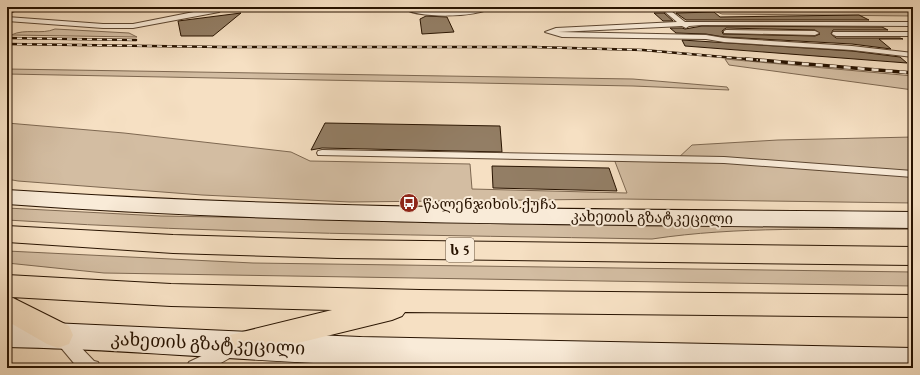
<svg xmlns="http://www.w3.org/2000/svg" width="920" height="375" font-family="'EB Garamond','Noto Serif Georgian',serif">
	<rect width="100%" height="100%" fill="#f6e0c3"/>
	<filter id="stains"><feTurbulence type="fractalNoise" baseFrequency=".005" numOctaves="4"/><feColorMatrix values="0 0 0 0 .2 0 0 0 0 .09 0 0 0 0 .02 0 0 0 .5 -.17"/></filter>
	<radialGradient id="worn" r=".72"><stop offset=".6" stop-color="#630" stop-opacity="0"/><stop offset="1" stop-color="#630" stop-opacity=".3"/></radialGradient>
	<!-- green -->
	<path fill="#d3bda2" stroke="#7e6851" d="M718,9L913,11V16L722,14L714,11Z
		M55,29L129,33L137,37L11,35C26,28 41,35 55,29Z
		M725,59L913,76V90L729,65Z
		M7,69L633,79L727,87L729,90L633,86L7,74Z
		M7,123L124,133L291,152L310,161L470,164L472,189L627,193L614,159L676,160L692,145L778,140L913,137V170H908L913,174V203L623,199L350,202L202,195L18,181L7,179Z
		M7,208L161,216L913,229C826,230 738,226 652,239C437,235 222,234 7,220Z
		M7,251L253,263L913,272V286L104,273L7,263Z"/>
	<!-- building -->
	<path fill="#937e65" stroke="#281300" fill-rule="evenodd" d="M714,12L720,17L859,15L869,20H686L676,13Z
		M241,13L213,36H181L178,21Z
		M654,13H664L673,21H663Z
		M426,16L447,17L454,32L422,34L420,19Z
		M702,26L882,27L888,30H833L831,34L836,38H900L903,39H879L891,49L852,44L724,37L706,34L676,33L670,28H682L685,29ZM726,28L815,30L820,34L815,36L723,34L722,31Z
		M682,40L852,51L900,57L907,63L685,46Z
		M325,123L500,126L502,152L322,148L311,150Z
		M492,166L609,168L617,191L493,188Z"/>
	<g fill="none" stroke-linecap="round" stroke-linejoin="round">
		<defs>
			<path id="lane" d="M15,7H24L7,14V10Z
				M219,7H226L219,12L133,28H103L7,21V17L103,24H133Z
				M401,7H410L423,11L469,10L493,7C477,18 416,19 401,7Z
				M659,7H666L685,22H913V26L702,25L689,26L686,28L682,26L558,32L706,35L724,38L852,46L913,53V57L852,50L724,42L706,39L562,37L545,32L556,28L677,22Z
				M726,30L815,31L819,33L815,35L724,33V31Z
				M833,32H913V36H836L832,34Z
				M322,150L724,157L913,171V177L724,163L318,155L317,153L318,151Z
				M60,330L66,332L94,361L98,362L101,368H78L52,337L54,332Z
				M229,343L235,345L238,350L235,355L212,368H186L189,362Z"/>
			<path id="street" d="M360,337L371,341L376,351L367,368H333L349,341Z"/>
			<path id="secondary" d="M7,190C308,210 611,209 913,212V228C611,224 308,226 7,204Z
				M7,321L360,337L913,348V368C729,368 545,370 362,365C243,361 125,349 7,347Z"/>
			<path id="highway" d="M7,226L173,235L337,240L913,247V265L337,258L173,253L7,242Z
				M7,275L171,284L420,290L913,295V317L405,312L402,316L392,320L241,357L230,353L225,344L230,335L332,310L171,306L11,297L69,326L73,335L69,344L58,348L47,344L7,321Z"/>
		</defs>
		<!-- lane casing -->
		<use href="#lane" stroke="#5c4631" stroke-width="2"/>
		<!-- street casing -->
		<use href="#street" stroke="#5c4631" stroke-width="2"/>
		<!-- secondary casing -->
		<use href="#secondary" stroke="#281300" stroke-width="2"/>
		<!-- highway casing -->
		<use href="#highway" stroke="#281300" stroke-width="2"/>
		<!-- lane -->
		<use href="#lane" fill="#f9ebd8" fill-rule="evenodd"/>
		<!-- street -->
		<use href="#street" fill="#f9ebd8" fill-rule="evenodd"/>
		<!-- secondary -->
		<use href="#secondary" fill="#f9ebd8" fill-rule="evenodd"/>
		<!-- highway -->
		<use href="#highway" fill="#f6e0c3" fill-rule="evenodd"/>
		<defs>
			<path id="rail-far1" d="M7,38L136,40
				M7,44L222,47H533L643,50L758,60"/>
			<path id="rail" d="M746,59L913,73"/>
		</defs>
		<!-- rail-far1 casing -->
		<use href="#rail-far1" stroke="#281300" stroke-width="2.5"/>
		<!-- rail casing -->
		<use href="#rail" stroke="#281300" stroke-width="3.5"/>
		<!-- rail-far1 -->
		<use href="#rail-far1" stroke="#f9ebd8" stroke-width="1.5" stroke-dasharray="5" stroke-linecap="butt"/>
		<!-- rail -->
		<use href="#rail" stroke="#f9ebd8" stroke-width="2.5" stroke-dasharray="7" stroke-linecap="butt"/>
	</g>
	<!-- icons -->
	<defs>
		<symbol id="bus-disc" viewBox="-11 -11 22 22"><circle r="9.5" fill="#8f2418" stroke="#f9ebd8"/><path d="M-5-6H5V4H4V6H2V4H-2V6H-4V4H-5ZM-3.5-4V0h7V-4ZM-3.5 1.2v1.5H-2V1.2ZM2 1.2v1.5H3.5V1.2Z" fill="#fff"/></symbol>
	</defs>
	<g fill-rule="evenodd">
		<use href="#bus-disc" x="398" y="192" width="22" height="22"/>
	</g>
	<g text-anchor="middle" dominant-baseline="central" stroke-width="4" stroke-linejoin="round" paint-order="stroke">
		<!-- shield labels -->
		<rect fill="#f9ebd8" stroke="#675441" stroke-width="1" x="446" y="238" width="28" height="24" rx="3"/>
		<g font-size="14" font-weight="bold" fill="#281300">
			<text x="460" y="250">ს 5</text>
		</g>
		<!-- poi labels -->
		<g font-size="15" fill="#281300" stroke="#f9ebd8" text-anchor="start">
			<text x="423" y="203">წალენჯიხის ქუჩა</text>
		</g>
		<!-- street labels -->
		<g font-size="15" fill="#281300" stroke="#f9ebd8">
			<text transform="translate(652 217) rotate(1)">კახეთის გზატკეცილი</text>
		</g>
		<!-- near-street labels -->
		<g font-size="18" fill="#281300" stroke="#f9ebd8">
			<text transform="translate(208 343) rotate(3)">კახეთის გზატკეცილი</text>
		</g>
	</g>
	<!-- margin -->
	<rect width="920" height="375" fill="none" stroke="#f6e0c3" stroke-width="24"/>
	<rect x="8" y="8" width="904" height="359" fill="none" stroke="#281300" stroke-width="2"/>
	<rect x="12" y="12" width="896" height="351" fill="none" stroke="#281300"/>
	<rect width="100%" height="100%" filter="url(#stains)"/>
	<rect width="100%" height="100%" fill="url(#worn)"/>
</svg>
